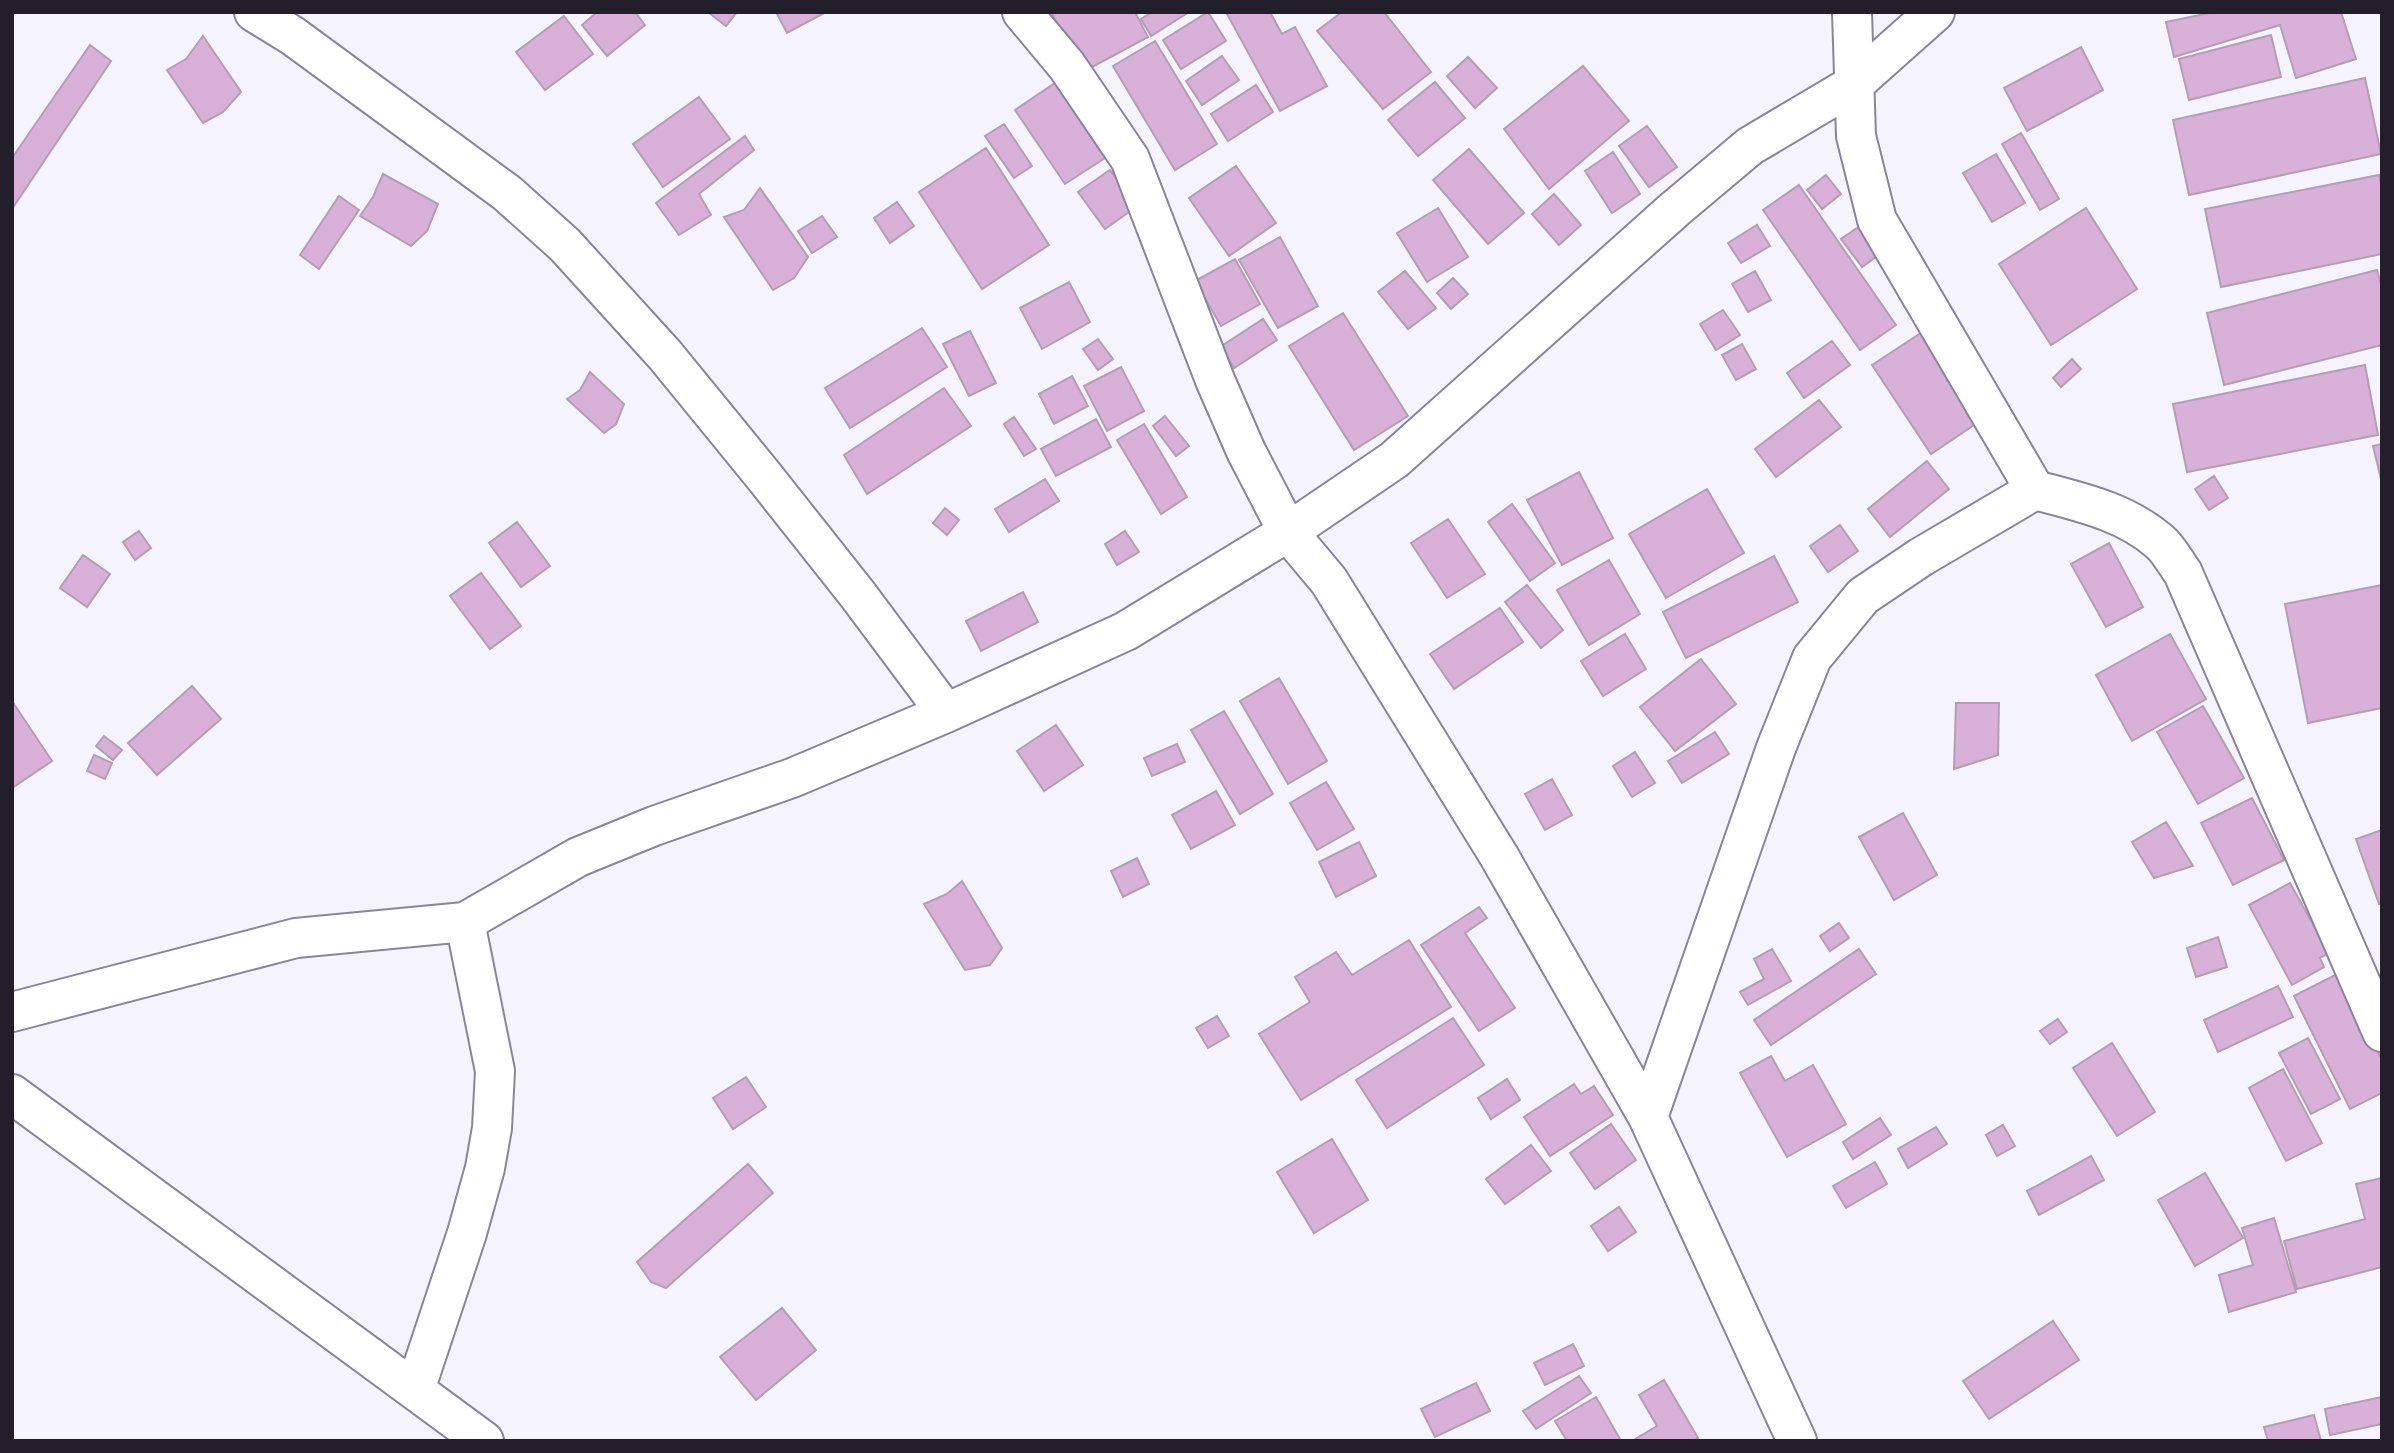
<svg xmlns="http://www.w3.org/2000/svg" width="2394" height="1453" font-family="'Titillium Web',sans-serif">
	<rect width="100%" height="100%" fill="#f5f3fe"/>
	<!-- building -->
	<path fill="#d9b1d8" stroke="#b49eb3" stroke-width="2" d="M597,12H635L645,25L607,56L582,25Z
		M708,12H737L726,26Z
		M776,12H826L787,33Z
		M1051,12H1135L1148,37L1083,72Z
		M1152,12H1189L1151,36L1141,19Z
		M1208,12L1226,41L1181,69L1163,40Z
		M1226,12H1270L1282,34L1295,27L1327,86L1280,111Z
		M1342,12H1384L1431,72L1383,109L1317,31Z
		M2214,12H2341L2356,59L2296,78L2280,25L2174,57L2166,22Z
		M564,16L593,54L545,90L516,52Z
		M2271,35L2281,77L2189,100L2179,59Z
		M203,36L241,92L223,112L203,123L167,70L186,59Z
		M1155,41L1217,144L1175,170L1113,66Z
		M90,45L111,61L12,209V158Z
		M2081,47L2103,90L2027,131L2004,88Z
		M1222,56L1239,80L1202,105L1186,81Z
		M1468,57L1497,88L1475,108L1447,76Z
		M1583,66L1629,121L1549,189L1504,129Z
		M2365,78L2381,154L2189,195L2173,120Z
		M1435,82L1465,118L1418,156L1388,120Z
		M1055,83L1105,158L1065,184L1015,110Z
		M1256,85L1273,112L1228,141L1211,114Z
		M699,97L730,139L663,187L633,144Z
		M1004,124L1032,166L1014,178L985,136Z
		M1647,126L1677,167L1649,187L1619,146Z
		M2021,133L2059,199L2040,210L2002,144Z
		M745,136L754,150L699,194L711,215L679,235L656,203Z
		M986,148L1049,245L982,289L919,192Z
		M1469,149L1524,213L1488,244L1433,180Z
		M1613,152L1640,194L1612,213L1585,171Z
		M1996,154L2025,203L1992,222L1963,173Z
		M1236,166L1276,223L1229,256L1189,198Z
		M1110,170L1136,207L1105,229L1078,192Z
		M383,174L438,204L427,231L411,246L360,216L373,197Z
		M1826,175L1841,194L1822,209L1807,190Z
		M2379,175L2382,188V254L2221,287L2205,209Z
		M1799,185L1896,325L1860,350L1763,210Z
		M760,188L808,257L794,278L773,290L724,217L744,210Z
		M1554,194L1581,225L1559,245L1532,214Z
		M339,196L359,210L319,269L300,255Z
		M897,202L914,226L890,243L874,218Z
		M1438,208L1468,257L1427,282L1397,233Z
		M2086,208L2137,289L2051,345L1999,264Z
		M822,216L837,237L812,253L798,231Z
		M1757,225L1770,246L1741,263L1728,243Z
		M1860,226L1880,254L1862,267L1841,239Z
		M1280,237L1318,306L1278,328L1239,260Z
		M1235,259L1260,304L1221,326L1195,281Z
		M2377,270L2382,288V345L2224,385L2207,313Z
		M1405,271L1436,308L1408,329L1378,292Z
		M1755,271L1771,300L1748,312L1732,284Z
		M1453,278L1468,294L1451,309L1437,293Z
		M1069,282L1090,322L1042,349L1020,308Z
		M1723,310L1740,335L1716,350L1700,324Z
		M1343,313L1408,416L1354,450L1289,346Z
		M1263,319L1277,340L1234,368L1220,347Z
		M922,328L947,367L850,428L825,388Z
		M970,331L996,383L969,396L943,344Z
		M1921,333L1980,421L1931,454L1872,365Z
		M1098,339L1113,359L1098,370L1083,349Z
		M1832,341L1850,365L1804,398L1787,373Z
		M1742,344L1756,369L1736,380L1722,355Z
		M2072,359L2081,369L2061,387L2053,378Z
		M2365,365L2378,435L2187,472L2173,404Z
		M1121,367L1144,411L1107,431L1084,386Z
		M590,372L624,404L616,424L604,433L567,399L580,390Z
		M1072,376L1088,406L1054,424L1039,394Z
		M944,388L971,426L867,494L844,455Z
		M1819,400L1841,427L1776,477L1755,449Z
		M1165,416L1189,446L1176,456L1153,426Z
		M1014,417L1036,449L1024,456L1004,424Z
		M1096,419L1111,447L1056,476L1041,449Z
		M1144,424L1187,497L1161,514L1117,440Z
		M2382,444V483L2373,446Z
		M1927,461L1949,489L1890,537L1868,509Z
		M1579,472L1613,538L1562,565L1527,500Z
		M2214,476L2228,498L2209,510L2195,489Z
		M1045,479L1059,501L1009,532L995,509Z
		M1707,489L1744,553L1666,598L1629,534Z
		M1512,504L1555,563L1530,581L1488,522Z
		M945,508L959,520L947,535L933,523Z
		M1448,519L1485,574L1447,598L1411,543Z
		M517,522L550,566L521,587L489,543Z
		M1840,525L1858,551L1828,572L1810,546Z
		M139,531L151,548L135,560L123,542Z
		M1125,531L1139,552L1117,565L1105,544Z
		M2109,543L2143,607L2106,627L2071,564Z
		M83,555L110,574L87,607L60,588Z
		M1774,556L1798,602L1686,658L1663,612Z
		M1609,560L1640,614L1589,645L1557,590Z
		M481,573L521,626L490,649L450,596Z
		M1527,585L1563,630L1541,648L1505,602Z
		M2382,585V708L2308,723L2285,604Z
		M1023,592L1038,622L981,651L966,621Z
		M1500,608L1523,642L1454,689L1430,654Z
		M1625,634L1646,669L1603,696L1581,661Z
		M2170,634L2206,699L2132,741L2096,675Z
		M1701,659L1736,704L1675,751L1640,707Z
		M1279,678L1327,761L1288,784L1240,701Z
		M192,686L221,719L157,775L128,743Z
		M12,701L52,761L12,788Z
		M1956,703H1999L1998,755L1954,769Z
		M2203,706L2244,778L2198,804L2157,732Z
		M1224,711L1273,794L1240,814L1191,730Z
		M1056,725L1083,765L1044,791L1017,751Z
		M1715,732L1729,754L1682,783L1668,761Z
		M104,736L122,750L113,760L96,746Z
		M1177,744L1185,762L1152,776L1144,758Z
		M1635,752L1655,783L1632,797L1613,766Z
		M94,755L112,763L105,779L87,771Z
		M1552,779L1572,815L1545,830L1525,794Z
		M1326,782L1354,829L1317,850L1290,803Z
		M1216,791L1235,825L1191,849L1172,815Z
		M2252,798L2284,860L2233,885L2201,823Z
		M1903,813L1937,875L1894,900L1859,837Z
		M2166,822L2193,866L2154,878L2132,842Z
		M2382,830V903L2379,904L2356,839Z
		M1359,842L1376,876L1336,897L1319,862Z
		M1137,858L1149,884L1123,897L1111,871Z
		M962,881L1002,948L990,965L965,970L924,904L947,894Z
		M2290,883L2329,953L2320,958L2324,967L2292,985L2249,905Z
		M1479,907L1487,918L1465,933L1515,1008L1479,1031L1421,945Z
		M1839,923L1849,938L1830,951L1820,936Z
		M2218,937L2227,967L2196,977L2187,948Z
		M1409,940L1451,1007L1301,1100L1259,1034L1310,1002L1295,977L1336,952L1352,975Z
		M1772,949L1791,981L1748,1005L1740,992L1764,979L1754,959Z
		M1859,949L1876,974L1771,1045L1754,1020Z
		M2339,973L2382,1060V1093L2350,1109L2294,996Z
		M2278,986L2293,1017L2218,1052L2204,1020Z
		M1217,1016L1229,1036L1208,1048L1196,1028Z
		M1453,1018L1484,1065L1387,1128L1356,1080Z
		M2058,1019L2067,1032L2050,1044L2040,1031Z
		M2308,1038L2340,1099L2311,1114L2279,1053Z
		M2112,1043L2155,1112L2117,1136L2073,1068Z
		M1771,1056L1785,1081L1813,1065L1846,1124L1787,1157L1740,1073Z
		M2283,1069L2322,1143L2286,1161L2249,1088Z
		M746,1077L766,1107L733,1129L713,1098Z
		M1507,1079L1520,1100L1491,1119L1478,1098Z
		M1574,1084L1581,1094L1594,1086L1613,1115L1550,1156L1524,1117Z
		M1880,1118L1891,1135L1853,1159L1843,1142Z
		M1611,1124L1636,1160L1595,1189L1570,1153Z
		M2003,1125L2015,1146L1997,1156L1986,1135Z
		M1936,1127L1947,1144L1908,1168L1898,1149Z
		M1332,1139L1368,1200L1314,1233L1277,1172Z
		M1531,1145L1551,1171L1505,1204L1486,1179Z
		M2091,1156L2104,1180L2039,1215L2027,1191Z
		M1875,1162L1887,1184L1846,1208L1833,1186Z
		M748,1164L773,1193L666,1288L651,1282L637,1262Z
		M2205,1173L2243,1238L2195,1266L2158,1200Z
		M2382,1178V1267L2297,1289L2284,1241L2365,1219L2356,1184Z
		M1619,1207L1636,1232L1608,1251L1591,1226Z
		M2274,1218L2296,1292L2229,1312L2219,1275L2253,1265L2242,1228Z
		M782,1308L816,1350L756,1400L720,1357Z
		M2053,1321L2079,1360L1989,1419L1963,1381Z
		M1573,1344L1584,1366L1545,1385L1534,1363Z
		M1579,1376L1591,1393L1536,1429L1523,1411Z
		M1664,1380L1698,1438L1693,1441H1632L1657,1426L1639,1395Z
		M1476,1383L1490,1411L1435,1437L1421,1409Z
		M1596,1397L1621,1441H1567L1555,1421Z
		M2382,1397V1424L2330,1435L2325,1409Z
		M2314,1415L2321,1441H2268L2264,1427Z"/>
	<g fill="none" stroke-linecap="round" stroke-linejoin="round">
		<defs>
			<path id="street" d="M254,12L293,36L507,193L565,245L665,355L763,475L858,595L946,713
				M1022,12L1067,66L1130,159L1215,380L1246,451L1288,532L1329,581L1499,856L1648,1117L1797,1441
				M1852,12L1856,136L1877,220L2035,490C2080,502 2124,511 2160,542C2169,550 2176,563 2183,573L2382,1032
				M12,1012L296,938L465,922L578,857L654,826L792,778L946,713L1126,631L1288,532L1394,460L1675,209L1750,146L1853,85L1935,12
				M12,1094L484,1441
				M1648,1117L1776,748L1812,658L1863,596L1921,557L2035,490
				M415,1390L467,1233L485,1168L492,1128L495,1071L465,922"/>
		</defs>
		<!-- street casing -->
		<use href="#street" stroke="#8b849e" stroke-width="42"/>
		<!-- street -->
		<use href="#street" stroke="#fff" stroke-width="38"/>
	</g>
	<!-- border -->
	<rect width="2394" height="1453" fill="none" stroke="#221f2a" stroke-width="28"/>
</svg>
